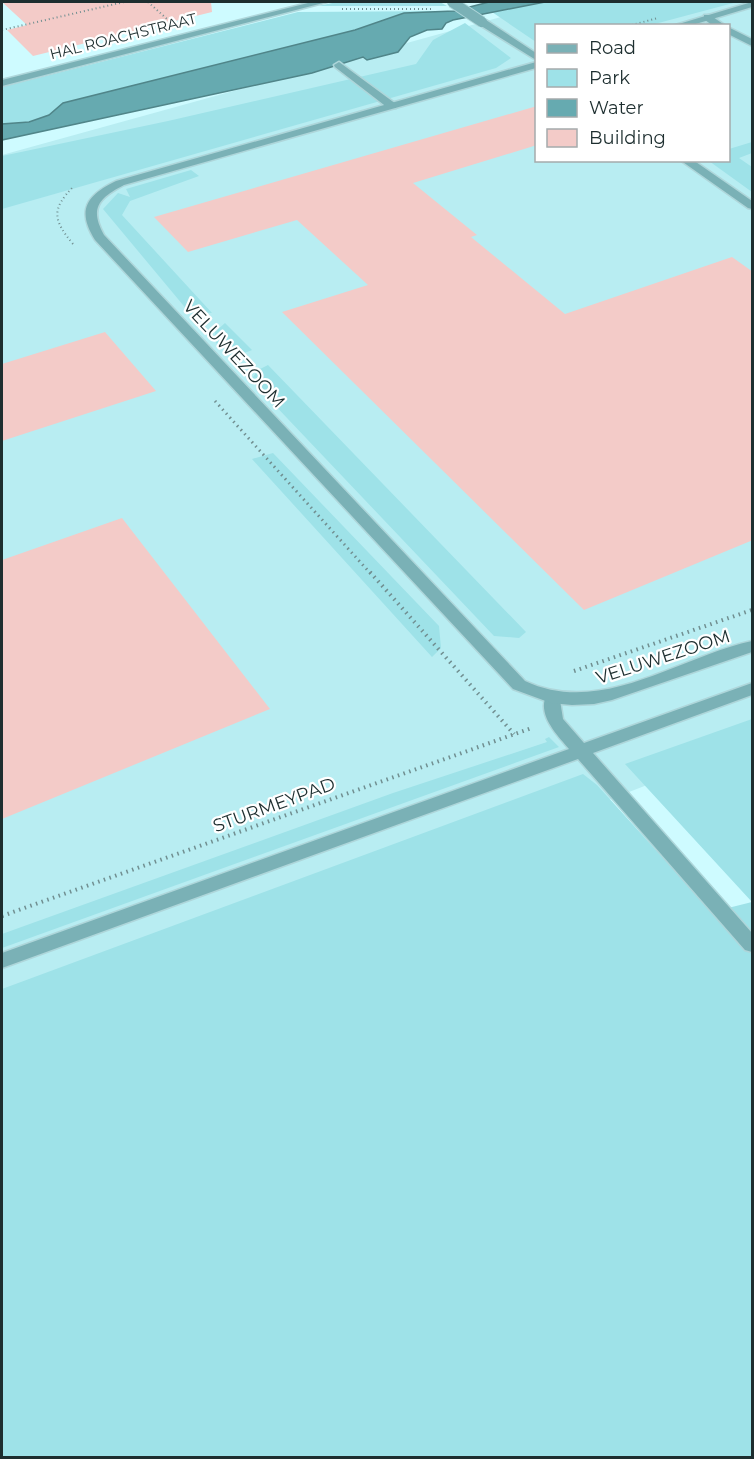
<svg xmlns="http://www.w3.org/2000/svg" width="754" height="1459" font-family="Montserrat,sans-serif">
	<rect width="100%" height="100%" fill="#cefbff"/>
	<!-- built -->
	<path fill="#b8edf2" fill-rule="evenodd" d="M555,2H752V744L2,1037V155ZM536,26H728V160H536Z"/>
	<!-- green -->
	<path fill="#9ee2e8" d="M337,2H440L447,6H318Z
		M545,2H737L651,25L536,26V42L492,12Z
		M454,11L404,13L355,30L63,103L49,115L29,122L2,124V87L298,12Z
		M465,23L511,58L496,68L2,209V156L168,121L416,64L433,40Z
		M752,142V153L739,158L752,167V192L709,161L728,160L729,149Z
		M191,170L199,176L130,201L122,215L212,313L188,311L103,209L118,193L130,197L126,189Z
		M225,323L252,350C237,357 229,352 216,343L215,332Z
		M268,365L526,632L519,638L494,636L251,380L258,370Z
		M273,453L439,626L441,648L432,657L252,459Z
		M752,719V1457L2,1458V989L583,774L597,785L712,912L752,902L625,764Z
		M549,737L559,747L2,948V934L393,793L547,742L545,739Z"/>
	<!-- water -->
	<path fill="#66aab0" stroke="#508589" stroke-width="1.5" d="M489,2H545L453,20L446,23L442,29L427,30L410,37L398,52L367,60L363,57L312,73L2,140V124L29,122L49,115L63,103L355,30L404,13L454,11Z"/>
	<!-- building -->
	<path fill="#f3cbc8" d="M2,2H211L212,12L33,56L7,30L27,25Z
		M537,106V145L413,183L477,235L471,237L565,314L732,257L753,272V540L584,610L282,312L368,285L297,220L188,252L154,217Z
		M105,332L156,391L2,441V364Z
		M122,518L270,709L2,819V560Z"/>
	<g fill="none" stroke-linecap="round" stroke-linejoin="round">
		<defs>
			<path id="service" d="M704,15H710L726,26H713L704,19Z
				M478,20H486L536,53V60L478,24Z
				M728,27L752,39V46L728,34Z
				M339,62L396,104V108H388L335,67L334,65Z
				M680,160H693L752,201V209L748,208Z
				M752,683V695L593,753L752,933V952L745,950L578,759L2,968V953L569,749C557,735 536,714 547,694H559L563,719L584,743Z"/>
			<path id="minor" d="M312,2H327L2,86V80Z
				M752,2V7L689,26H672Z
				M536,62V68L124,185C99,198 89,208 104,235L525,681C601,717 678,657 752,641V652L612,700L594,704L572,705L551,703L513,689L95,240C76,210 87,195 116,181Z"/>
		</defs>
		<!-- service casing -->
		<use href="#service" stroke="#aed6da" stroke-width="3"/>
		<!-- minor casing -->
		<use href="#minor" stroke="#aed6da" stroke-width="3"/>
		<!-- path-far2 -->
		<path stroke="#718f91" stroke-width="2" stroke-dasharray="1 3" stroke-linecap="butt" d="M148,2L167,19
			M342,9H431
			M628,26L658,18
			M2,30L124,2
			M73,244C53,220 51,209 74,186"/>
		<!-- path-far1 -->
		<path stroke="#718f91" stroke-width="3" stroke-dasharray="1.5 4" stroke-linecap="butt" d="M215,401L371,574"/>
		<!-- path -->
		<path stroke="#718f91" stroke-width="4" stroke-dasharray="1.5 4.5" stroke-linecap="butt" d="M370,572L514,734
			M574,671L752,610
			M2,916L532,728"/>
		<!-- service -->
		<use href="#service" fill="#7ab1b6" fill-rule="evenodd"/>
		<!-- minor -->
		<use href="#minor" fill="#7ab1b6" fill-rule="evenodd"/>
		<defs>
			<path id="service-bridge" d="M452,2L482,22"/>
		</defs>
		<!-- service-bridge casing -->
		<use href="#service-bridge" stroke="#aed6da" stroke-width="12" stroke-linecap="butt"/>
		<!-- service-bridge -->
		<use href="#service-bridge" stroke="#7ab1b6" stroke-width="10"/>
	</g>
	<g text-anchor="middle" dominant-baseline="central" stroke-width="4.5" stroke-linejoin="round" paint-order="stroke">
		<!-- far-street labels -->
		<g font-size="15" fill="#1d2e2f" stroke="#fff">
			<text transform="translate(123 36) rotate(-14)">HAL ROACHSTRAAT</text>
		</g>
		<!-- street labels -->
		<g font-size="18" fill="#1d2e2f" stroke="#fff">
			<text transform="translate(234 354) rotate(47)">VELUWEZOOM</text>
			<text transform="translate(663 657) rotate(-18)">VELUWEZOOM</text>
			<text transform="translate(274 805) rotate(-20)">STURMEYPAD</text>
		</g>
	</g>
	<!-- border -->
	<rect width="754" height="1459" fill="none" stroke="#1d2e2f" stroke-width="6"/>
	<!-- legend -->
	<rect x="535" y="24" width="195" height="138" fill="#ffffff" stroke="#a5abac" stroke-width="1.5"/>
	<rect x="547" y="44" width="30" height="9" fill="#7ab1b6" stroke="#a5abac" stroke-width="1.5"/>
	<text x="589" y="54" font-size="18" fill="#1d2e2f">Road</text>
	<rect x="547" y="69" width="30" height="18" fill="#9ee2e8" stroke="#a5abac" stroke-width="1.5"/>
	<text x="589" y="84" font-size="18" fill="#1d2e2f">Park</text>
	<rect x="547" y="99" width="30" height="18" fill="#66aab0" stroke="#a5abac" stroke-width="1.5"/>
	<text x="589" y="114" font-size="18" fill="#1d2e2f">Water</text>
	<rect x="547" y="129" width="30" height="18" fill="#f3cbc8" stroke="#a5abac" stroke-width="1.5"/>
	<text x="589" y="144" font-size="18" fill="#1d2e2f">Building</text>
</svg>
